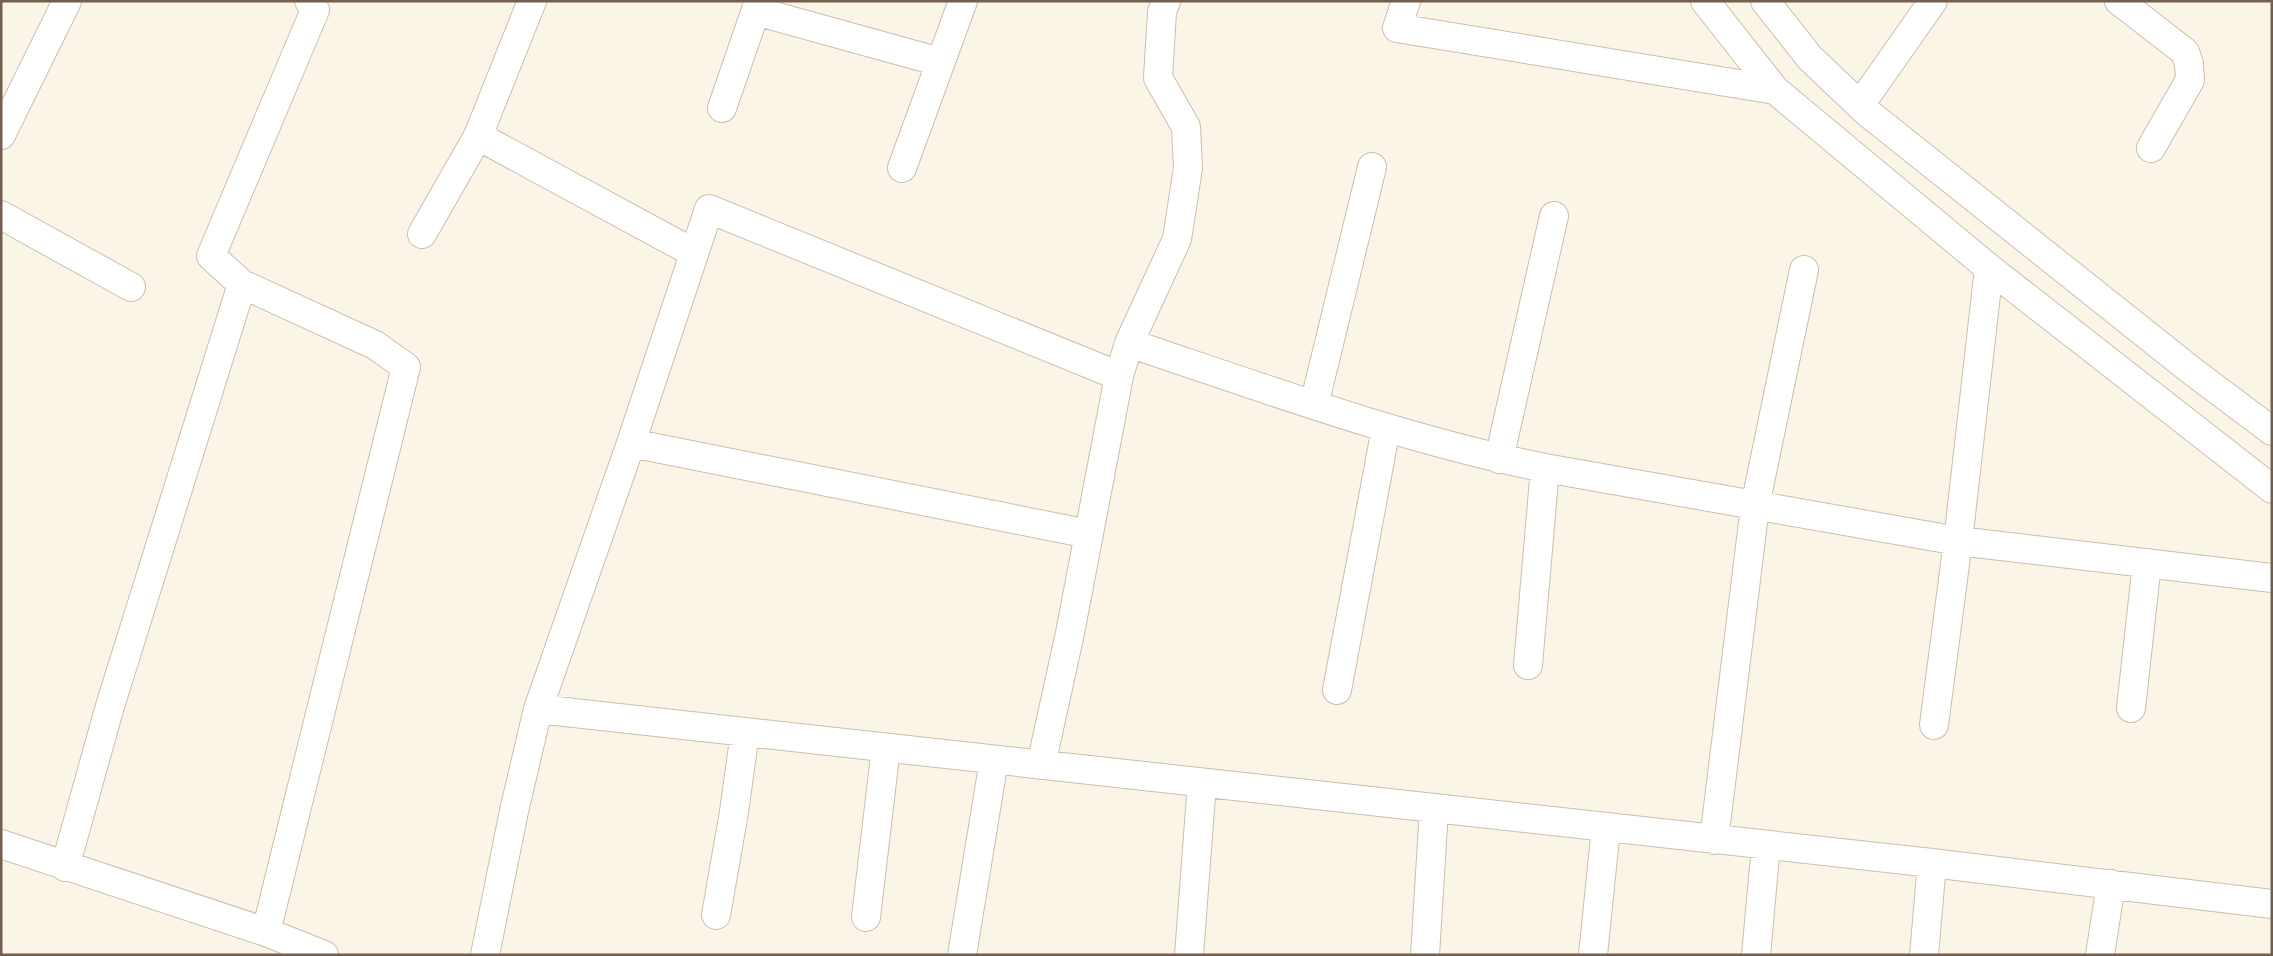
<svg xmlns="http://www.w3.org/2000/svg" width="2273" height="956" font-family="'PT Sans',sans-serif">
	<rect width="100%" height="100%" fill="#fbf5e8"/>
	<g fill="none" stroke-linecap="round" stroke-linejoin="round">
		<defs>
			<path id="minor" d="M1406,1L1397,28L1775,90
				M1705,1L1775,90L1989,268L2272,489
				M1765,1L1810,58L1868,113L2192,371L2272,431
				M2119,1L2185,52L2189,64L2190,80L2151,148
				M756,11L940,62
				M1860,105L1933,1
				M722,108L759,1
				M1,135L67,1
				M478,136L694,253
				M902,168L963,1
				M1,215L131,287
				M422,234L478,136L532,1
				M1129,343C1266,389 1403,439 1545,468L1958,541L2272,578
				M1314,405L1372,167
				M631,443L1089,534
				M1499,459L1554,216
				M1528,665L1545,468
				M1337,690L1386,428
				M2131,708L2147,563
				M538,709L1932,863L2272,904
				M1934,725L1958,541L1989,268
				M1041,765L1070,633L1119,376L1129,343L1177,239L1188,168L1186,127L1158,78L1162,12L1166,1
				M1714,840L1755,506L1804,270
				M1,844L266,932L324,955
				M65,867L110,706L242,284
				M716,915L734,812L745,732
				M866,917L886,748
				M266,932L406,367L375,345L242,284L211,256L315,10L309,1
				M485,955L514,811L538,709L631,443L709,209L1119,376
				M962,955L994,760
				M1189,955L1202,783
				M1425,955L1434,809
				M1593,955L1606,828
				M1756,955L1766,845
				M1924,955L1932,863
				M2100,955L2111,884"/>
		</defs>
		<!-- minor casing -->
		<use href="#minor" stroke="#ccbeae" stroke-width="30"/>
		<!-- minor -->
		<use href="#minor" stroke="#fff" stroke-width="28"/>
	</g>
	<!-- border -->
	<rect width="2273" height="956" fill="none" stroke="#745e4d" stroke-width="5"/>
</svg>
